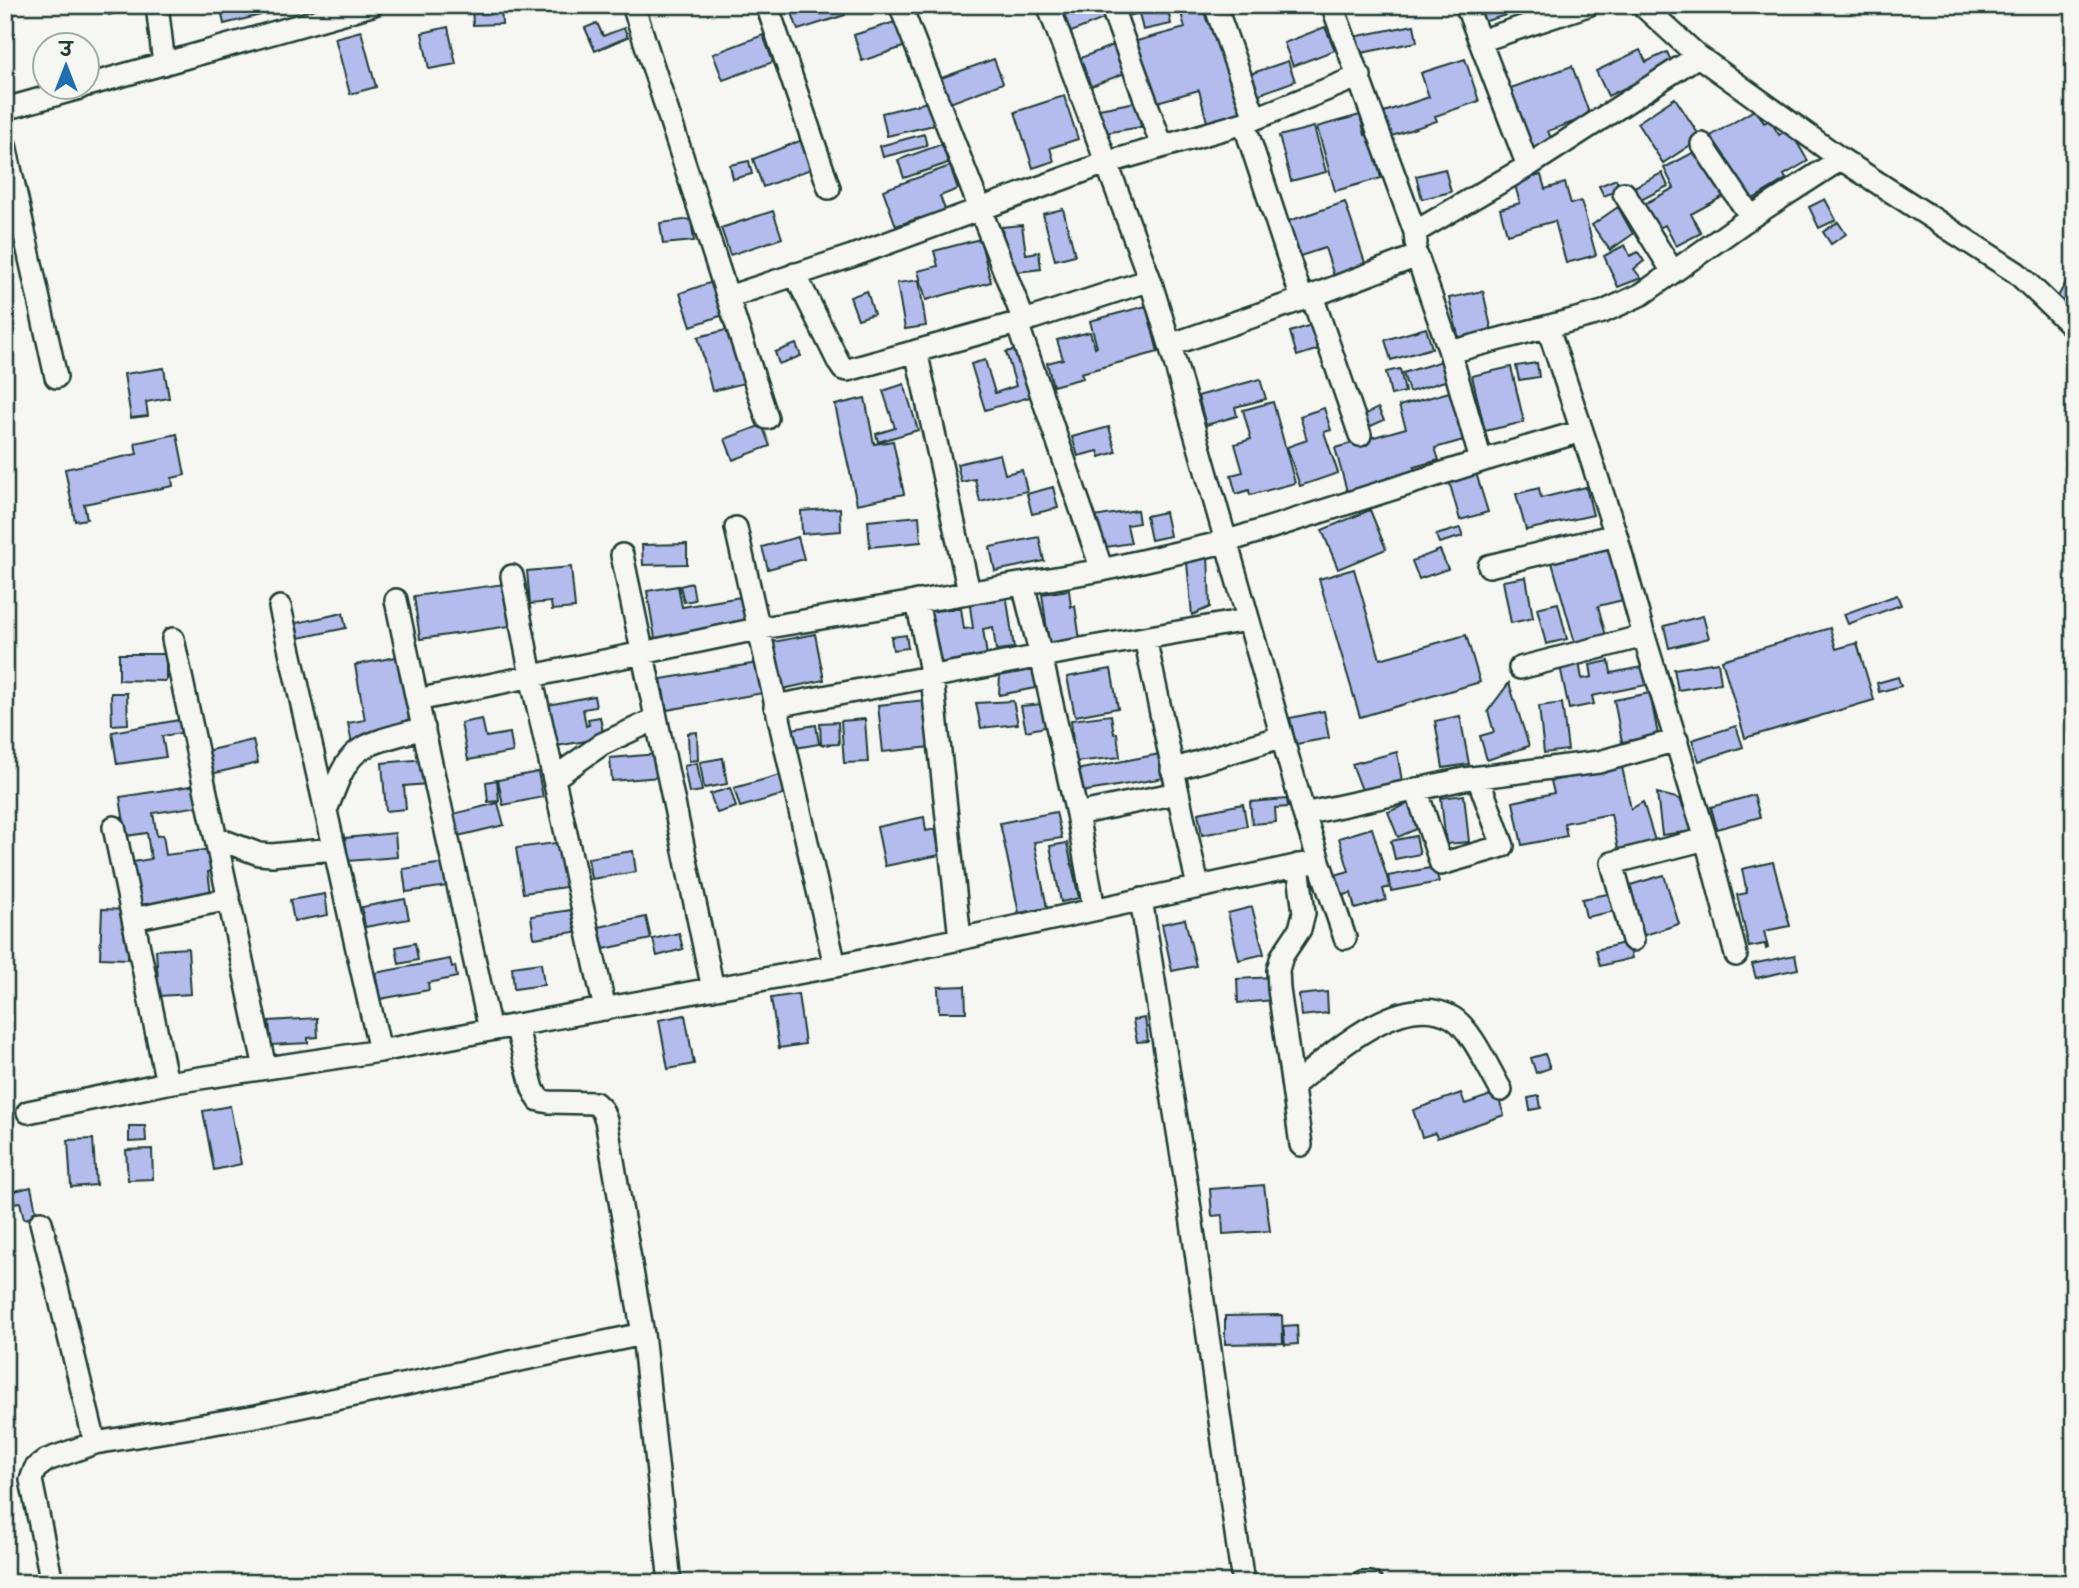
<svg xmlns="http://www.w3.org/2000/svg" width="2079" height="1588" font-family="Itim,'Playpen Sans Deva',sans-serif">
	<rect width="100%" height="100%" fill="#f6f6f2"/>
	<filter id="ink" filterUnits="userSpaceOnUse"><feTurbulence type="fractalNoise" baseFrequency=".0143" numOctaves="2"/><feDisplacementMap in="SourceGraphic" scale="14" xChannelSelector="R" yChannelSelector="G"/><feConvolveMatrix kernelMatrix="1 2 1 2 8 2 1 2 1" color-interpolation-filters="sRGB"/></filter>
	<g filter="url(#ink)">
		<!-- building -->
		<path fill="#b4bced" stroke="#1f3d34" stroke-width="2" d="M106,5H129L130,8L109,15Z
			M220,5H259L261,15L224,24Z
			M472,5H501L502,24L473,25Z
			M777,5H842L845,15L798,30L790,7L778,11Z
			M845,5H868L848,12Z
			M1066,5H1101L1106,18L1064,35L1054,10Z
			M1121,5H1167L1171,24L1143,30L1139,13L1124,17Z
			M1179,5H1202L1207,21L1211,20L1243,116L1208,126L1199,90L1150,104L1133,42L1185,28Z
			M1476,5H1539L1483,22Z
			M901,20L909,45L862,61L854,35Z
			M597,23L603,36L624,28L628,37L595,51L585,28Z
			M1414,25L1417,42L1356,54L1353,37Z
			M448,27L456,64L429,69L422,33Z
			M1325,27L1335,50L1293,66L1284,43Z
			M361,31L376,87L350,94L335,38Z
			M763,35L773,62L723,80L713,54Z
			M1116,44L1128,72L1089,87L1078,59Z
			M1640,50L1646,62L1667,52L1673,65L1608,96L1596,71Z
			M994,59L1003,83L950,103L941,78Z
			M1465,59L1479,101L1435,116L1437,121L1392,136L1384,112L1429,97L1421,73Z
			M1288,61L1295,81L1257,95L1250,74Z
			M1572,66L1590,116L1548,131L1552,141L1530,149L1508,89Z
			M1064,96L1078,139L1050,148L1054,161L1033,168L1015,112Z
			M1675,98L1701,138L1663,163L1637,123Z
			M928,102L934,125L887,136L882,113Z
			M1136,102L1141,127L1099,134L1094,110Z
			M1756,109L1764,123L1770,120L1779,135L1789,129L1808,161L1784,175L1786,179L1748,202L1709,137Z
			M1360,115L1365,135L1369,134L1381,178L1335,191L1317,127Z
			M1314,127L1326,172L1291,181L1279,136Z
			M924,134L927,146L883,157L880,146Z
			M805,139L816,167L763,187L753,159Z
			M942,144L948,163L904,178L898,160Z
			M1700,149L1724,196L1691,214L1701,233L1676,246L1665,225L1657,229L1644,204L1674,188L1664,168Z
			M749,161L752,174L733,179L730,165Z
			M950,166L958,189L940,196L947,215L921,224L919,218L896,226L883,190Z
			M1445,169L1451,192L1422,199L1416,176Z
			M1662,173L1668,186L1637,202L1630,189Z
			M1541,175L1545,189L1565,183L1571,204L1581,201L1596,255L1566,263L1555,221L1507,234L1500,209L1520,203L1514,182Z
			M1616,179L1620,189L1604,196L1599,186Z
			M1825,199L1836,220L1819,228L1809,207Z
			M1345,202L1366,266L1334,276L1325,248L1297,257L1286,222Z
			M1618,207L1633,234L1610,250L1592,225Z
			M1063,209L1075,255L1055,260L1043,214Z
			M773,211L782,238L730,255L721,228Z
			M691,219L694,241L663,244L660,223Z
			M1838,222L1846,234L1831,244L1823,232Z
			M1022,225L1026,254L1039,252L1041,269L1007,273L1002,227Z
			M980,239L991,282L926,300L918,271L938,266L934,251Z
			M1625,245L1630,256L1638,252L1644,261L1634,269L1641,278L1618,287L1604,256Z
			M718,280L729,313L691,326L680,293Z
			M919,280L926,326L905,329L897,283Z
			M2066,282L2074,286V310L2056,300Z
			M867,291L874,314L858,319L850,297Z
			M1483,291L1492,332L1459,339L1449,298Z
			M1146,306L1158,352L1081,373L1083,378L1053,386L1047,363L1063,359L1057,340L1090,332L1095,348L1097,347L1090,321Z
			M1314,324L1322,348L1297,356L1290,332Z
			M734,328L748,382L712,391L698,337Z
			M1426,328L1432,348L1391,360L1385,340Z
			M796,344L801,356L779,364L775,352Z
			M1019,349L1033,396L985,410L971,364L985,360L995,393L1016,386L1006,352Z
			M1442,361L1448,380L1409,392L1403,373Z
			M1537,363L1539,377L1519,380L1516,366Z
			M1511,367L1524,422L1485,431L1472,376Z
			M164,368L169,398L146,402L148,416L131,418L124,374Z
			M1400,369L1405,392L1391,395L1386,372Z
			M1260,379L1266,399L1235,407L1237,416L1206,425L1198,396Z
			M904,384L918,430L878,442L876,434L895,428L883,391Z
			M1453,391L1467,439L1435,448L1439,460L1414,467L1415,472L1347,491L1335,448L1406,428L1399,406Z
			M865,398L874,444L893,441L904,494L857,504L835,405Z
			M1273,402L1295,483L1250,495L1249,490L1236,494L1231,475L1243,472L1235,444L1251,439L1243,410Z
			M1324,408L1331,430L1324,432L1338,473L1300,486L1287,447L1307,440L1300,416Z
			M1378,408L1384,420L1369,427L1364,415Z
			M762,425L770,446L733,460L725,439Z
			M1109,427L1116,452L1100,457L1098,451L1078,456L1072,437Z
			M177,434L185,475L172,478L173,486L84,504L87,519L75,521L65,469L137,454L135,443Z
			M1000,454L1005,474L1022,470L1027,491L980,502L975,479L961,482L957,464Z
			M1476,473L1488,512L1460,520L1449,481Z
			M1053,487L1058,508L1032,514L1027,494Z
			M1586,487L1593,515L1526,530L1516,494L1539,488L1541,498Z
			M840,508L841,531L802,534L801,511Z
			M1137,510L1139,523L1127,525L1131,543L1100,548L1094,517Z
			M1370,510L1386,549L1338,569L1322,530Z
			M1165,512L1170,536L1151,540L1146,516Z
			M919,516L921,542L870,547L868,521Z
			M1460,528L1463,536L1439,543L1436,535Z
			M798,537L804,559L768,569L762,547Z
			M1039,537L1044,561L995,571L990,547Z
			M687,544V564L643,565L642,545Z
			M1610,545L1623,600L1598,606L1606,636L1575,643L1551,559Z
			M1440,550L1448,569L1419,579L1412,561Z
			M1208,555L1210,607L1192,615L1187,563Z
			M571,567L575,608L552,610L551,602L530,604L527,571Z
			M1354,569L1380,659L1466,635L1480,682L1360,717L1319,579Z
			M1526,577L1533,618L1511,623L1503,581Z
			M692,583L695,600L684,602L680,586Z
			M504,584L510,626L420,639L414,596Z
			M678,586L682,607L741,597L746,622L655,638L647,591Z
			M1069,590L1071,607L1075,606L1080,640L1049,644L1042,594Z
			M1006,593L1014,648L996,650L993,627L983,629L987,656L933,664L926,612L961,608L964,629L973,628L969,599Z
			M1897,595L1901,605L1848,624L1844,614Z
			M1558,603L1567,639L1546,644L1537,608Z
			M343,613L346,628L299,638L296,623Z
			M1703,616L1709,638L1669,648L1664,626Z
			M1830,628L1836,649L1857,643L1874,700L1745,738L1722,660Z
			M815,634L824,680L778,690L768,643Z
			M906,635L908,648L893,650L891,637Z
			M119,654H166V681L119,680Z
			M401,656L409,719L352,744L348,723L365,720L355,665Z
			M1609,661L1611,673L1642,667L1646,685L1592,696L1594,704L1569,709L1560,666L1579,662L1582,679L1592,677L1590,665Z
			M1718,662L1721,683L1678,690L1674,669Z
			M758,663L763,693L667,710L661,679Z
			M1036,669V688L999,695L1000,675Z
			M1111,669L1118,708L1075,716L1067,677Z
			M1898,677L1901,686L1879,692L1877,683Z
			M1509,683L1529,746L1487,760L1480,736L1494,732L1488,711Z
			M111,693H127L128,724L112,725Z
			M1650,693L1658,735L1622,742L1614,700Z
			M594,696L596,707L583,709L586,726L589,725L588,719L600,717L604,738L556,746L548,705Z
			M926,700L931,747L883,752L878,705Z
			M1013,701L1018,724L981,728L976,703Z
			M1562,703L1568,750L1544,753L1539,706Z
			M1043,704L1049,726L1026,731L1021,706Z
			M1324,711L1329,738L1296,744L1290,718Z
			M1111,715L1114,734L1117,733L1120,757L1075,762L1071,720Z
			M1460,716L1469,764L1443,768L1435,721Z
			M482,719L486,737L510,733L513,752L468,760L461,723Z
			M865,719L868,762L844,763L841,721Z
			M179,720L181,733L162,736L166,757L117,764L112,732Z
			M838,722L839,744L821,745L820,723Z
			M816,725L819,744L795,748L792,729Z
			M1736,726L1743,747L1699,761L1692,740Z
			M697,732L698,760L689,761L688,733Z
			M253,740L258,763L211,774L206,751Z
			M1397,752L1402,781L1362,790L1352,764Z
			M658,754L660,777L612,781L610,758Z
			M1160,754L1164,778L1081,792L1076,770Z
			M723,758L727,784L704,788L700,762Z
			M425,759L427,784L404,786L406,809L386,811L382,763Z
			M697,763L702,791L689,793L684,766Z
			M1622,767L1631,809L1643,802L1655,841L1618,849L1611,814L1564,823L1567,836L1522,845L1513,802L1554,793L1551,781Z
			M538,772L543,797L503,805L498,780Z
			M780,775L785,794L740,807L734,788Z
			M497,780L499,801L488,802L486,782Z
			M197,785L200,806L153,813L157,836L163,835L166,855L211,849L214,871L208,872L211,894L140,905L133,862L151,859L147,833L126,836L120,797Z
			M730,788L736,807L717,813L710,794Z
			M1657,793L1680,799L1693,831L1662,835Z
			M1464,795L1469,842L1446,844L1441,798Z
			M1754,795L1760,817L1717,829L1711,807Z
			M1287,799L1288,807L1275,808L1276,822L1252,824L1250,802Z
			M498,803L504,825L458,836L453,814Z
			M1410,803L1419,828L1398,837L1388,812Z
			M1243,804L1247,826L1202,835L1198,813Z
			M1056,812L1062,838L1034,842L1047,908L1019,913L1000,823Z
			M924,817L926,831L935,829L940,855L885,866L877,827Z
			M1372,828L1390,887L1383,889L1386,900L1355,909L1351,893L1341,896L1335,875L1349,871L1339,838Z
			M395,833L397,857L348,861L345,838Z
			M1416,836L1420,854L1395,859L1391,841Z
			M563,842L573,886L523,893L516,848Z
			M1067,843L1079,898L1061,902L1050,846Z
			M633,851L636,872L591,879L588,858Z
			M1773,862L1790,926L1764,931L1768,948L1766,949L1765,944L1749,947L1737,895L1747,893L1742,869Z
			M445,863L448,886L406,892L403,869Z
			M1435,867L1439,882L1391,891L1388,876Z
			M1664,875L1679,924L1642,936L1627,886Z
			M1613,893L1616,911L1586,917L1582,899Z
			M325,894L328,915L294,921L290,900Z
			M405,899L409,919L365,927L362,907Z
			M1252,907L1264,954L1239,960L1228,913Z
			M102,909L130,910L128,959L100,958Z
			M578,909L581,931L534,938L531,916Z
			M646,917L651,939L604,949L599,927Z
			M1185,919L1196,966L1172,971L1162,924Z
			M679,933L683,949L657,956L653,939Z
			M1628,942L1632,958L1600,966L1596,950Z
			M415,943L418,960L399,964L396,947Z
			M188,948L191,994L159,996L156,950Z
			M1795,955L1798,969L1756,978L1752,964Z
			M450,959L452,967L455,966L457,977L428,983L429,990L380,999L375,973Z
			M541,963L544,985L514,989L512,967Z
			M1273,977L1275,1000L1238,1003L1237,979Z
			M965,986L966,1012H939L938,987Z
			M1327,992L1328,1013L1301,1016L1299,995Z
			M798,994L805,1044L779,1048L771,998Z
			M685,1015L694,1064L668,1069L659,1020Z
			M317,1018L318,1037L308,1038V1043L271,1045L269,1021Z
			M1145,1018L1148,1041L1137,1042L1133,1020Z
			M1545,1054L1550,1068L1536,1073L1531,1058Z
			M1461,1093L1465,1104L1497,1093L1504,1115L1437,1138L1435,1133L1422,1137L1413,1110Z
			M1539,1096L1541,1108L1530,1110L1528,1098Z
			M230,1106L241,1164L214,1170L203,1111Z
			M129,1126H145L146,1141L129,1142Z
			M93,1139L96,1185L71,1187L68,1140Z
			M152,1149L153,1179L128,1180L126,1150Z
			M1264,1185L1270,1231L1223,1234L1222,1215L1212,1216L1210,1189Z
			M31,1187L37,1216L24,1219L20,1202L8,1204L6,1193Z
			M1282,1315L1283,1343L1225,1344V1316Z
			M1297,1325L1298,1344L1285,1345L1283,1326Z"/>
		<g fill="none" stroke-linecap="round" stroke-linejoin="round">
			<defs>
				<path id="minor" d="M157,5L164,64
					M633,5L767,418
					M767,5L829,188
					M900,5L1024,321L1150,280
					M1048,5L1150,280L1170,345L1312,296L1417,256L1450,352L1481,461L1582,431L1616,535L1644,636L1706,839L1736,955
					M1111,5L1162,146
					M1215,5L1255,118
					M1332,5L1415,232L1416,243
					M1642,5L1698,56L1841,159L2017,273L2074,328
					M1480,41L1588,5
					M88,85L372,5
					M5,109L80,88
					M1244,123L1302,299
					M1702,144L1751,217
					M5,145L56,377
					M1528,166L1698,56
					M1624,193L1673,272
					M1415,232L1528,166L1466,5
					M795,274L839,363L843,369L848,370L1024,321
					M1312,296L1360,435
					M728,297L852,256L1106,163L1244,123L1360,76
					M1017,323L1102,570
					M1548,328L1582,431
					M1170,345L1304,814L1464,779L1599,762L1677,740
					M916,351L969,592
					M1450,352L1603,312L1642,294L1751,217L1841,159
					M736,528L835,966
					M622,555L713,989
					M1489,566L1616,535
					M512,576L531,676L605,1009
					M1023,584L1041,656L1247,620
					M396,600L417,700
					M917,601L932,677L960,939
					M280,607L380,1051L490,1030
					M1145,638L1198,887
					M173,639L265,1068
					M1520,668L1644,636
					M775,706L1041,656L1077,814L1094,909
					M1172,770L1281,737
					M554,778L602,744L656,719
					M1416,789L1441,864L1503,846L1478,778
					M326,810C334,792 341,765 357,752C372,740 405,734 424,728
					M1077,814L1177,793
					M1304,814L1319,861L835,966L490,1030L417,700L757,629L1102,570L1225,542L1481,461
					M114,827L167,1083
					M216,838L259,854L272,855L334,849
					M1319,861L1345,938
					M1298,865L1304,913L1300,929L1282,956L1278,970L1279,989L1301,1145
					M1141,899L1187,1188L1243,1583
					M133,919L229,899
					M1633,940L1612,863L1706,839
					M516,1025L533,1089L539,1100L549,1102L595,1103L602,1110L606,1120L643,1334L670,1583
					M1293,1086C1329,1056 1402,987 1453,1018C1472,1030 1489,1070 1501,1090
					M28,1112L167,1083L380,1051
					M41,1222L95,1443
					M52,1583L31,1480L35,1469L47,1460L95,1443L256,1416L643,1334
					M1362,1583H1371"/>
			</defs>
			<!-- minor casing -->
			<use href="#minor" stroke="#1f3d34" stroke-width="26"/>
			<!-- minor -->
			<use href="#minor" stroke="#f6f6f2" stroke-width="21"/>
		</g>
	</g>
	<!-- margin -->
	<rect width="2079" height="1588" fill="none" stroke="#f6f6f2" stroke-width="28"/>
	<rect x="14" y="14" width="2051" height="1560" fill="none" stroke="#1f3d34" stroke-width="2.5" filter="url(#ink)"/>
	<!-- north arrow -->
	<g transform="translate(66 66)"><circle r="33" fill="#f6f6f2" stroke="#a0aca6" stroke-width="2"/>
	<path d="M0-5L12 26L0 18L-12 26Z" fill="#1f6fb2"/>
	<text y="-10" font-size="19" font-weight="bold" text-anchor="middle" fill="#1f3d34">उ</text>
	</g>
</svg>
